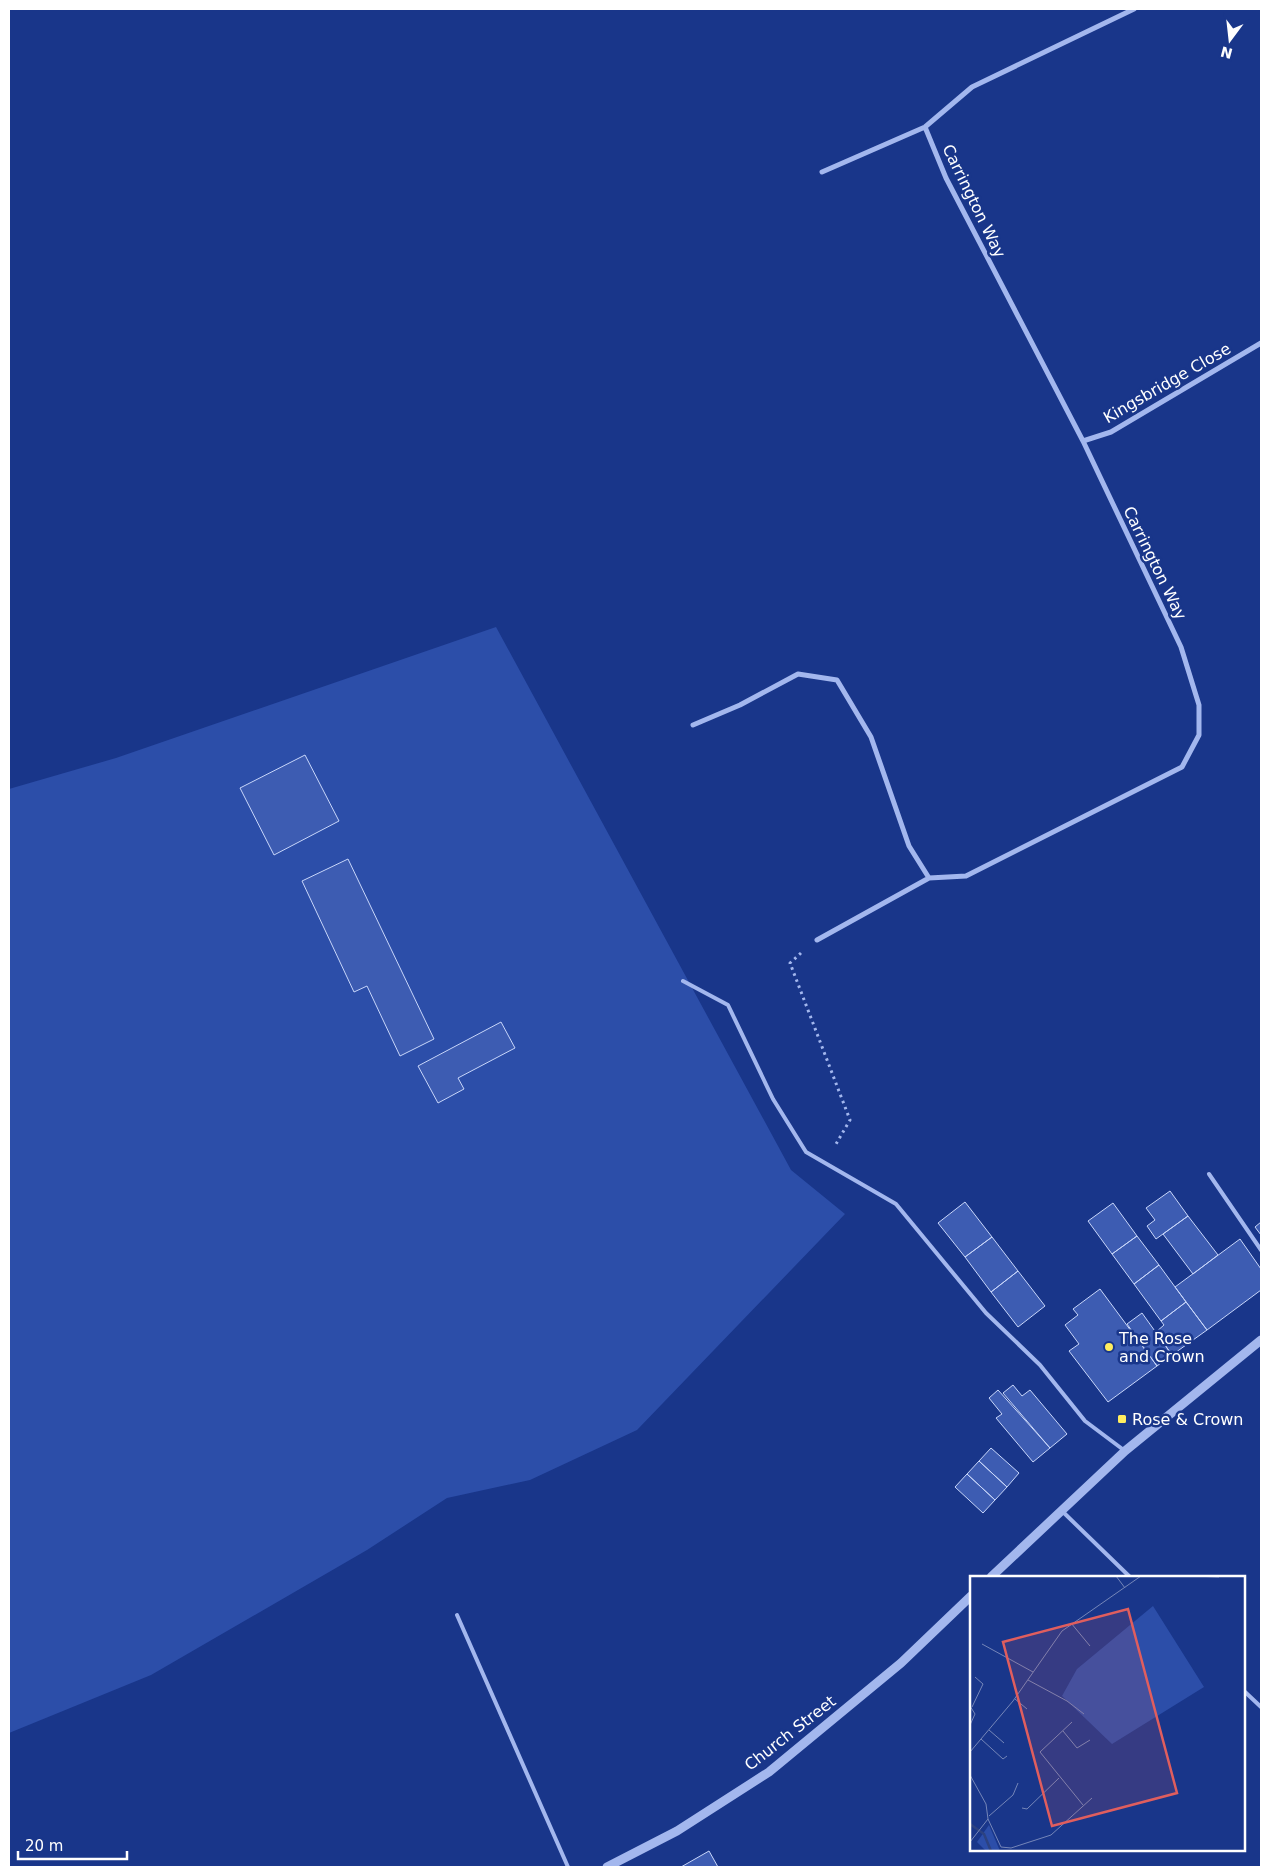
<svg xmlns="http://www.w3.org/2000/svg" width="1270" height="1876" font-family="'DejaVu Sans',sans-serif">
	<rect width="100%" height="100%" fill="#19368a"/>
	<!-- green -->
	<path fill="#2c4ea9" d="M496,627L791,1170L845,1214L637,1430L530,1480L447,1498L367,1550L151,1675L9,1733V789L116,758Z"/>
	<!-- building -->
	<path fill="#3d5cb2" stroke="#c8d6fa" d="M305,755L339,821L274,855L240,788Z
		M348,859L434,1039L400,1056L367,986L354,992L302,881Z
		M501,1022L515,1048L458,1078L464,1089L438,1103L418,1066Z
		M1170,1191L1188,1216L1156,1239L1147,1226L1155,1220L1146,1208Z
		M965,1202L992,1237L965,1257L938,1223Z
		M1113,1203L1137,1236L1112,1254L1088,1221Z
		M1188,1216L1218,1255L1193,1274L1163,1234Z
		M1261,1222V1235L1255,1227Z
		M1137,1236L1159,1265L1134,1284L1112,1254Z
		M992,1237L1018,1271L991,1292L965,1257Z
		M1240,1239L1261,1269V1290L1207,1330L1175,1287Z
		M1159,1265L1186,1302L1161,1321L1134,1284Z
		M1018,1271L1045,1306L1018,1327L991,1292Z
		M1100,1289L1157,1366L1108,1402L1069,1351L1079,1344L1065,1325L1078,1315L1073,1309Z
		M1186,1302L1207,1330L1172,1355L1156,1332L1164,1325L1161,1321Z
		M1142,1313L1172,1355L1157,1366L1127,1324Z
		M1013,1385L1022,1396L1030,1390L1067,1434L1050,1448L1003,1393Z
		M998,1390L1050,1448L1033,1462L996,1418L1002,1414L989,1398Z
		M991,1448L1019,1473L1007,1487L979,1461Z
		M979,1461L1007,1487L995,1500L967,1474Z
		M967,1474L995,1500L983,1513L955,1487Z
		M709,1851L718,1867H681Z"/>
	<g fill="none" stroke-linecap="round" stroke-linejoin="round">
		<!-- path -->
		<path stroke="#a3b7ee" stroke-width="3" stroke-dasharray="2.5 4" stroke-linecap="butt" d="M801,953L790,963L850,1120L836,1144"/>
		<!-- service -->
		<path stroke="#a3b7ee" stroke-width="4" d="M683,981L728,1005L773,1099L806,1152L896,1204L986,1313L1040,1365L1085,1421L1125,1451
			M1209,1174L1261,1250
			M1062,1511L1130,1577
			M457,1615L568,1867
			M1244,1691L1261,1707"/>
		<!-- minor -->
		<path stroke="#a3b7ee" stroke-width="5" d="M822,172L925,127L972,87L1134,9
			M1083,441L1111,432L1261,343
			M693,725L740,705L798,674L837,680L871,737L909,846L929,878
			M817,940L929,878L966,876L1182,767L1199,735V705L1181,647L1083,441L946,178L925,127"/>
		<!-- tertiary -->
		<path stroke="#a3b7ee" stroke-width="9" d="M991,1577L1125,1451L1261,1340
			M607,1867L677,1831L769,1772L901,1663L971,1596"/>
	</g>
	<!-- markers -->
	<g fill="#ffed5f" stroke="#19368a" stroke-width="2">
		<circle cx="1109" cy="1347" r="5"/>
		<rect x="1117" y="1414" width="10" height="10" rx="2.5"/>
	</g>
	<g text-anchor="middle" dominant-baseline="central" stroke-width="5" stroke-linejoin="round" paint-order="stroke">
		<!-- street labels -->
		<g font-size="16" fill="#fff" stroke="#19368a">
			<text transform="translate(974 201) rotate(64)">Carrington Way</text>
			<text transform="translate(1167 383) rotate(-30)">Kingsbridge Close</text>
			<text transform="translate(1155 563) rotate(64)">Carrington Way</text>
			<text transform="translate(790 1733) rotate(-38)">Church Street</text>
		</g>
		<!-- poi labels -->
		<g font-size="16" fill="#fff" stroke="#19368a" text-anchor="start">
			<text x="1119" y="1338">The Rose<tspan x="1119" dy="18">and Crown</tspan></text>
			<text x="1132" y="1419">Rose &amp; Crown</text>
		</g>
	</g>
	<!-- overview -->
	<g transform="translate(970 1576)">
		<rect width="275" height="275" fill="#19368a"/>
		<path d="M183,30L234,111L142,168L92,120L107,93ZM19,249L30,275H16L7,266Z" fill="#2c4ea9"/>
		<path fill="none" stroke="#2c4281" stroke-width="2.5" d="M0,248L14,258L21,275"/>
		<path fill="none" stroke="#7586b9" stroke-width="1" d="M146,0L155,12M223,0L249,1M101,47L120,70M12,68L63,96M58,104L97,125L114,138M45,123L57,133M0,130L5,138L0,149M2,131L13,108L5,101M102,146L70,176L113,229M19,154L34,167M93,155L107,172L120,164M11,163L33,183L37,180M0,176L43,125L92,55L171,0M0,199L16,228L18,243L31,271L41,272L81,259L122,222M52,232L57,233L89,202M19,240L43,219L48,207M0,266L18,243"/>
		<path fill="#e05e5e" fill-opacity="0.15" stroke="#e05e5e" stroke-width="2.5" d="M158,33L207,217L82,250L33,66Z"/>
		<rect width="275" height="275" fill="none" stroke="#fff" stroke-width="2.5"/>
	</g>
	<!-- border -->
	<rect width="1270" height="1876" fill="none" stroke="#ffffff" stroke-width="20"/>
	<!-- north arrow -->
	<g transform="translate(1230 40) rotate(195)" stroke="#19368a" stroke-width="4" paint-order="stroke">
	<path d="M0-4L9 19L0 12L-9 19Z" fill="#ffffff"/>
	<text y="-8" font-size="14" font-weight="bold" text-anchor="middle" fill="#ffffff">N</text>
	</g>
	<!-- scale -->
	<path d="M18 1851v8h109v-8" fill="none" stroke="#ffffff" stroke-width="2.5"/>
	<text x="25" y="1851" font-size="15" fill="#ffffff" stroke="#19368a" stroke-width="4" paint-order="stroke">20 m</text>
</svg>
